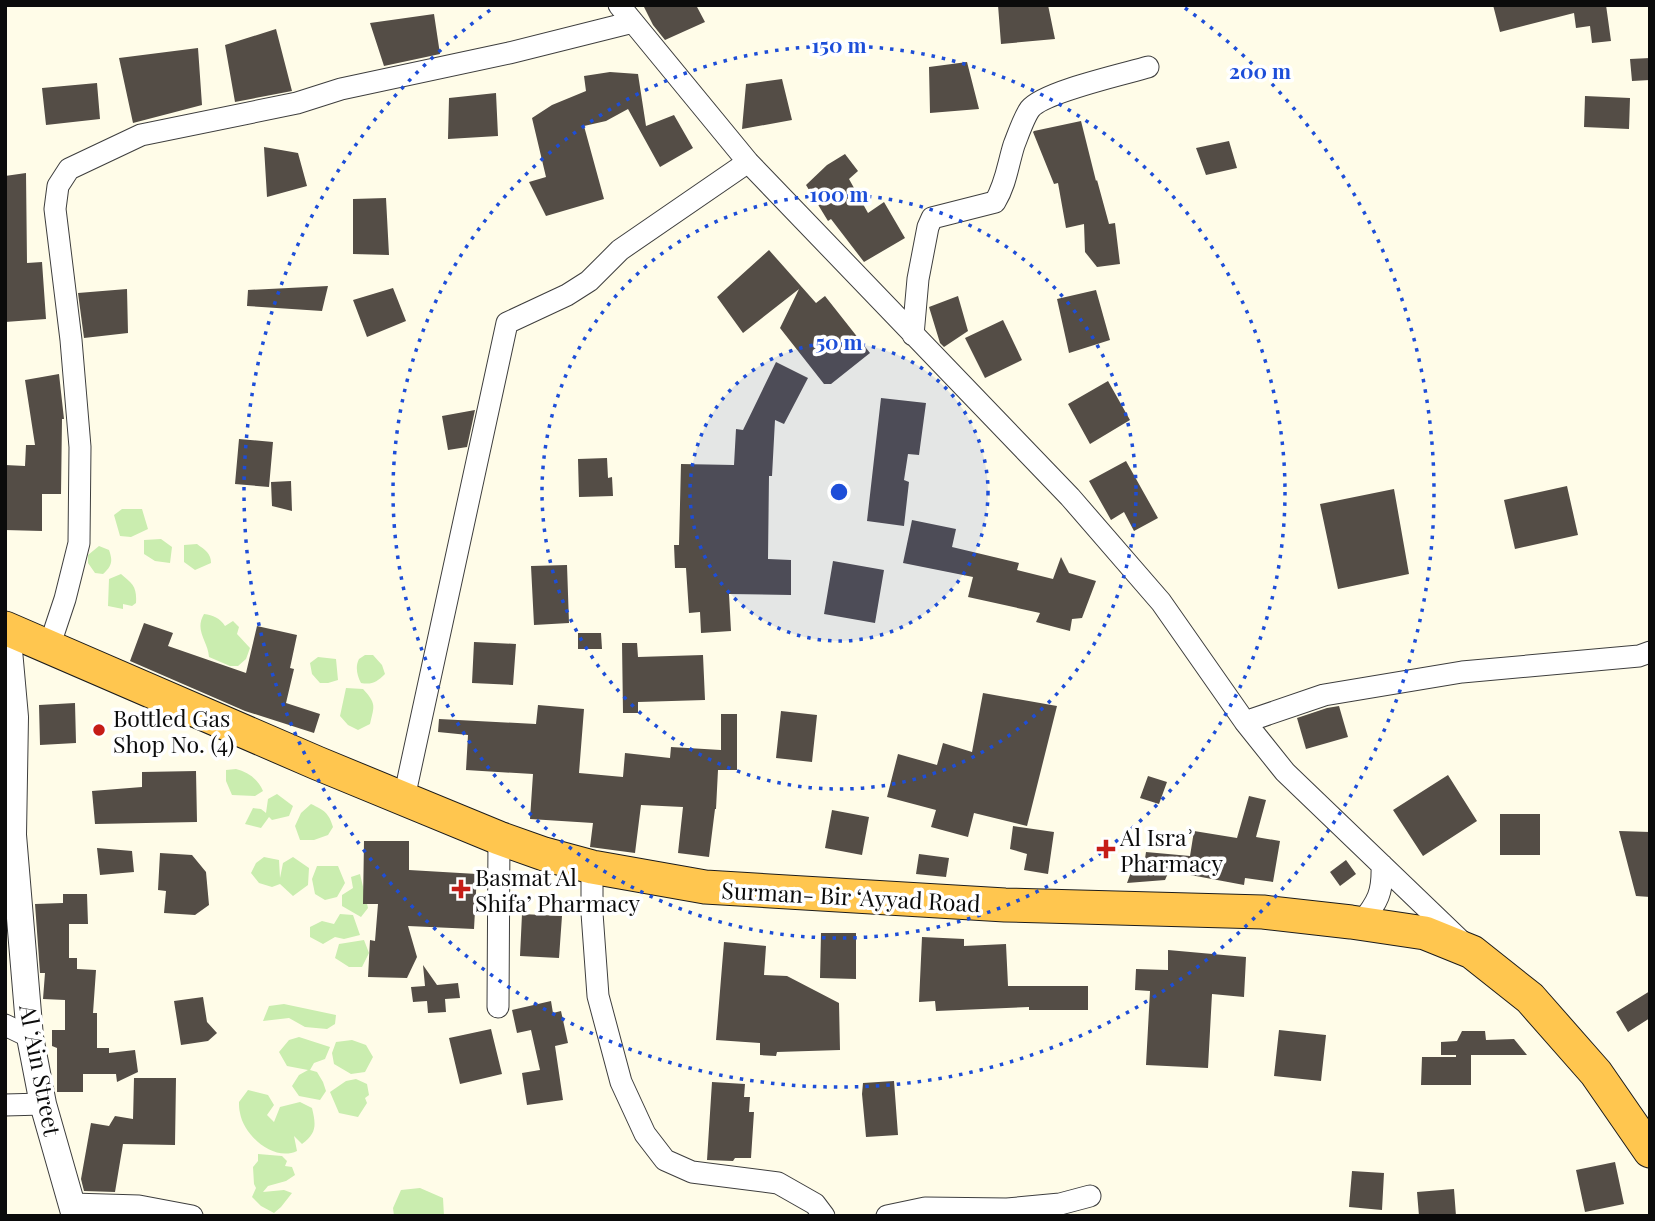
<svg xmlns="http://www.w3.org/2000/svg" width="1655" height="1221" font-family="'Playfair Display',serif">
	<rect width="100%" height="100%" fill="#fffce8"/>
	<!-- green -->
	<path fill="#caedaf" d="M122,509H142L148,529L131,537L120,536L114,515Z
		M161,539L172,547L170,563L155,561L144,554V540Z
		M197,544C205,550 211,553 211,563L195,570L184,562V545Z
		M99,546L109,550C113,561 112,566 103,574L95,573L88,563V555Z
		M121,574C133,584 137,587 136,603L132,606L123,604V609L108,606L109,579Z
		M204,614C213,615 220,618 225,626L233,621L239,627L237,634L250,648L246,659L238,666H230L209,657C208,641 194,631 204,614Z
		M365,655H373L382,665L385,674C377,682 372,685 361,683C357,675 355,667 359,659Z
		M318,657L336,659L338,680L328,683H320L312,674L310,663Z
		M346,688L363,689C377,704 374,706 370,724L358,730L348,725L340,716Z
		M236,769C248,772 258,779 263,791L255,796L232,795L226,781V770Z
		M277,794L293,806L289,816L272,820L269,817L261,828L245,824L253,808L261,809L266,813L268,799Z
		M311,804C324,810 329,813 333,827L328,835L314,840H300L295,826L301,813Z
		M264,857L279,860L280,878L283,863L293,857L309,868L308,885L293,896L280,884L272,887L259,883L251,873L256,863Z
		M317,866H338L345,883L337,897L325,900L315,894L312,879Z
		M360,874L368,908L361,917L342,906V895L353,888L351,877Z
		M340,914L353,915L360,935L344,939L335,937L323,944L310,937V927L322,921L334,924Z
		M364,940L369,953L362,967H349L335,958L339,944Z
		M284,1004L336,1015L335,1024L327,1029L305,1027L289,1018L263,1021L269,1006Z
		M299,1037L330,1047L325,1059L314,1063L310,1070L317,1072L323,1082L326,1091L320,1100L299,1096L292,1086L299,1075L308,1070L287,1066L279,1052L289,1040Z
		M352,1040L366,1045L373,1057L365,1072L351,1074L334,1064L332,1053L336,1042Z
		M356,1079L367,1084L369,1095L365,1098L367,1103L358,1117L339,1113L330,1092L346,1081Z
		M248,1090L268,1095L274,1105L267,1115L274,1122L280,1107L300,1102L312,1108C316,1125 317,1133 302,1144L294,1136L297,1151C274,1162 244,1136 240,1113C239,1109 239,1105 239,1102Z
		M258,1154L282,1156L287,1161L285,1166L292,1167L295,1175L286,1181L268,1186L263,1192L284,1190L292,1193L281,1207L274,1213L261,1206L252,1197L256,1188L254,1184L253,1167L258,1161Z
		M420,1188L443,1198L444,1216H394L393,1208L401,1190Z"/>
	<!-- building -->
	<path fill="#544d46" d="M643,5H696L705,22L665,40L653,25Z
		M998,5H1048L1055,39L1001,44Z
		M1493,5H1606L1611,41L1592,43L1590,26L1576,28L1574,13L1500,32Z
		M434,14L440,54L384,66L370,23Z
		M276,29L292,91L235,102L225,45Z
		M198,48L202,105L133,123L119,58Z
		M1650,58V80L1632,81L1630,59Z
		M967,62L979,109L930,113L929,67Z
		M610,72L638,74L646,126L674,115L693,148L660,167L628,109L606,121L584,126L604,199L546,216L529,182L546,177L532,118L552,105L586,91L584,76Z
		M782,79L792,120L742,129L746,84Z
		M97,83L100,119L46,125L42,88Z
		M496,93L498,136L448,139L449,98Z
		M1585,96L1630,98L1629,129L1584,127Z
		M1081,121L1096,181L1097,180L1109,224L1115,223L1120,264L1097,267L1085,252L1084,224L1066,228L1058,183L1054,184L1033,132L1034,131Z
		M1229,141L1237,168L1206,175L1196,148Z
		M264,147L298,153L307,186L267,197Z
		M845,154L858,171L849,179L868,213L884,202L905,238L864,262L831,219L828,221L806,185L827,165Z
		M26,173L27,263L42,262L46,319L5,322V176Z
		M386,198L389,255L353,254V199Z
		M769,250L816,303L825,296L870,353L831,384H824L780,328L799,289L743,333L717,297Z
		M328,286L322,311L247,306L248,290Z
		M393,288L406,321L367,337L353,300Z
		M127,289L128,333L84,338L78,293Z
		M1096,290L1110,340L1069,353L1057,299Z
		M958,296L968,331L944,347L940,343L929,307Z
		M1003,320L1022,360L985,378L965,338Z
		M776,362L808,378L784,424L775,420L772,476H769L768,559L791,560V595L729,594L731,631L701,633L700,612L689,613L686,568H675L674,545H679L681,464L734,465L736,429L743,430Z
		M59,374L64,419H62L61,494H42V531L5,530V465L25,466L26,445H35L25,380Z
		M1108,381L1130,420L1090,444L1068,404Z
		M881,398L926,403L919,455L908,454L904,480L909,482L904,526L867,521Z
		M475,410L467,447L448,450L442,416Z
		M239,439L273,442L269,487L235,484Z
		M607,458L608,478L612,477L613,496L579,497L578,459Z
		M1126,461L1158,518L1134,531L1124,512L1111,520L1089,481Z
		M291,481L292,511L272,506L271,482Z
		M1567,486L1578,535L1515,549L1504,500Z
		M1394,489L1409,574L1338,589L1320,504Z
		M912,520L956,529L952,547L1019,563L1017,570L1053,579L1061,557L1069,573L1096,581L1082,618L1072,619L1070,631L1036,622L1040,613L968,597L973,577L903,563Z
		M833,561L884,570L875,623L824,614Z
		M567,565L569,623L534,625L531,566Z
		M144,623L173,633L168,646L246,673L257,626L297,635L290,668L294,669L286,703L320,714L314,733L245,711L130,661Z
		M578,633H601L602,649H578Z
		M474,642L516,644L513,685L472,683Z
		M622,643H637L638,657L703,655L705,700L638,702V713H623Z
		M983,693L1057,706L1027,826L974,813L968,837L931,827L936,810L887,797L898,754L937,765L943,743L972,752Z
		M75,703L76,743L40,745L39,705Z
		M538,705L584,709L579,773L623,777L625,753L670,758L671,747L721,750V714H737V770H718L716,809H715L709,857L678,853L683,807L641,805L635,853L590,847L593,823L530,819L533,774L466,770L468,735L438,732L439,719L536,724Z
		M1339,706L1348,737L1306,749L1297,718L1327,708Z
		M781,711L817,715L812,762L776,758Z
		M196,771L197,822L95,824L92,791L142,787V772Z
		M1448,775L1477,821L1423,856L1393,810Z
		M1148,776L1167,782L1159,804L1140,798Z
		M1249,796L1266,800L1256,837L1280,841L1273,882L1245,878L1244,885L1169,871L1165,880L1127,883L1134,864L1144,865L1146,852L1190,856L1194,831L1237,838Z
		M832,810L869,817L862,855L825,848Z
		M1500,814H1540V855H1500Z
		M1013,826L1054,832L1048,874L1024,870L1027,854L1010,849Z
		M1619,831L1650,832V897L1636,896Z
		M364,841H409V870L477,874L474,929L408,926L417,957L407,978L368,977L370,940L375,941L378,904H363Z
		M97,848L132,851L134,872L100,875Z
		M160,853L192,855L206,872L209,905L195,915L164,913L166,891L158,890Z
		M919,854L949,858L946,877L916,874Z
		M1346,860L1356,874L1340,886L1330,872Z
		M63,894H87L88,924H69V958H77V969L96,970L93,1013H97V1048H109V1053L135,1050L138,1072L117,1082L116,1074H83V1092H57V1048L52,1046V1030H65V1000L43,999L45,973H40L35,904L63,903Z
		M522,914L562,916L559,958L520,956Z
		M821,933H856V979L820,978Z
		M922,937L964,939V946L1006,944L1008,986H1088V1010H1029V1007L936,1011L935,1001L919,1002Z
		M724,942L766,946L764,975L787,976L839,1003L840,1050L777,1052L776,1056L760,1055V1043L716,1040Z
		M1168,950L1246,957L1244,997L1212,994L1208,1068L1146,1065L1150,991L1135,990L1136,969L1168,970Z
		M423,965L437,985L458,983L460,998L445,999L446,1012L428,1013L427,1001L413,1002L411,987L425,986Z
		M1650,991V1018L1628,1032L1616,1012Z
		M203,997L207,1022L217,1033L208,1041L181,1045L174,1001Z
		M551,1001L553,1013L561,1011L568,1043L555,1046L563,1100L527,1105L522,1073L540,1070L531,1030L517,1033L512,1010Z
		M491,1029L502,1074L460,1084L449,1038Z
		M1279,1030L1326,1035L1321,1081L1274,1076Z
		M1462,1031H1485L1486,1040L1514,1039L1527,1055H1471V1085H1421L1422,1057H1456V1055H1441V1042L1457,1041Z
		M134,1078H176L175,1145L123,1144L115,1192L84,1191L81,1179L91,1123L109,1126L115,1116L133,1119Z
		M894,1081L898,1135L866,1137L862,1094L863,1083Z
		M712,1082L745,1084L744,1097H750L749,1112H754L751,1158H735L733,1161L707,1160Z
		M1615,1162L1624,1204L1585,1212L1576,1170Z
		M1352,1171L1384,1173L1382,1210L1349,1207Z
		M1454,1189L1456,1216H1419L1417,1192Z"/>
	<g fill="none" stroke-linecap="round" stroke-linejoin="round">
		<defs>
			<path id="minor" d="M619,5L748,162L1070,497L1161,602L1245,722L1285,772L1461,941
				M913,335L918,279L928,227L932,218L995,202C1006,184 1008,164 1014,145C1018,135 1024,117 1030,109C1043,92 1124,74 1148,67
				M49,647L65,599L79,543L80,447L71,340L55,209L58,186L69,169L141,135L297,103L341,89L509,53L633,22
				M1245,722L1324,695L1462,672L1639,656L1650,652
				M404,798L507,323L567,295L589,281L620,250L748,162
				M592,867V913L598,996L621,1082L645,1134L665,1160L692,1172L778,1183L815,1204L824,1216
				M1361,923C1378,902 1383,892 1382,865
				M498,1007L499,838
				M5,1025L30,1037
				M5,1105L43,1104
				M72,1204L139,1206L192,1216
				M887,1216L925,1208L1007,1209L1060,1204L1090,1196"/>
			<path id="tertiary" d="M7,628L15,717L13,835L30,1037L43,1104L75,1216"/>
			<path id="trunk" d="M5,628L317,763L499,838L544,854L592,867L705,887L1005,905L1263,912L1351,922L1425,933L1472,952L1530,998L1596,1073L1650,1151"/>
		</defs>
		<!-- minor casing -->
		<use href="#minor" stroke="#3e3e3e" stroke-width="23"/>
		<!-- tertiary casing -->
		<use href="#tertiary" stroke="#3e3e3e" stroke-width="28"/>
		<!-- trunk casing -->
		<use href="#trunk" stroke="#1c1c1c" stroke-width="35"/>
		<!-- minor -->
		<use href="#minor" stroke="#fff" stroke-width="21"/>
		<!-- tertiary -->
		<use href="#tertiary" stroke="#fff" stroke-width="26"/>
		<!-- trunk -->
		<use href="#trunk" stroke="#ffc64f" stroke-width="33"/>
	</g>
	<!-- distance rings -->
	<circle cx="839" cy="492" r="149" fill="#1d4ed8" fill-opacity=".12"/>
	<g fill="none" stroke="#1d4ed8" stroke-width="3.5" stroke-dasharray="3.5 7">
		<circle cx="839" cy="492" r="149"/>
		<circle cx="839" cy="492" r="297"/>
		<circle cx="839" cy="492" r="446"/>
		<path d="M1185 8A595 595 0 1 1 493 8"/>
	</g>
	<!-- markers -->
	<g fill="#c61c17" stroke="#fff" stroke-width="2.5">
		<circle cx="99" cy="730" r="7"/>
		<path d="M1102.5 838.5h7v7h7v7h-7v7h-7v-7h-7v-7h7z"/>
		<path d="M457.5 878.5h7v7h7v7h-7v7h-7v-7h-7v-7h7z"/>
	</g>
	<g text-anchor="middle" dominant-baseline="central" stroke-width="7" stroke-linejoin="round" paint-order="stroke">
		<!-- poi labels -->
		<g font-size="23" fill="#0b0b0b" stroke="#fff" text-anchor="start">
			<text x="113" y="717">Bottled Gas<tspan x="113" dy="26">Shop No. (4)</tspan></text>
			<text x="1120" y="836">Al Israʾ<tspan x="1120" dy="26">Pharmacy</tspan></text>
			<text x="475" y="876">Basmat Al<tspan x="475" dy="26">Shifa’ Pharmacy</tspan></text>
		</g>
		<!-- street labels -->
		<g font-size="23" fill="#0b0b0b" stroke="#fff">
			<text transform="translate(851 896) rotate(3)">Surman- Bir ‘Ayyad Road</text>
			<text transform="translate(41 1070) rotate(79)">Al ‘Ain Street</text>
		</g>
	</g>
	<circle cx="839" cy="492" r="10" fill="#1d4ed8" stroke="#fff" stroke-width="3.5"/>
	<g font-size="21" text-anchor="middle" font-weight="bold" fill="#1d4ed8" stroke="#fff" stroke-width="7" stroke-linejoin="round" paint-order="stroke">
		<text x="839" y="53">150 m</text>
		<text x="1260" y="79">200 m</text>
		<text x="839" y="202">100 m</text>
		<text x="839" y="350">50 m</text>
	</g>
	<!-- border -->
	<rect width="1655" height="1221" fill="none" stroke="#0b0b0b" stroke-width="14"/>
</svg>
